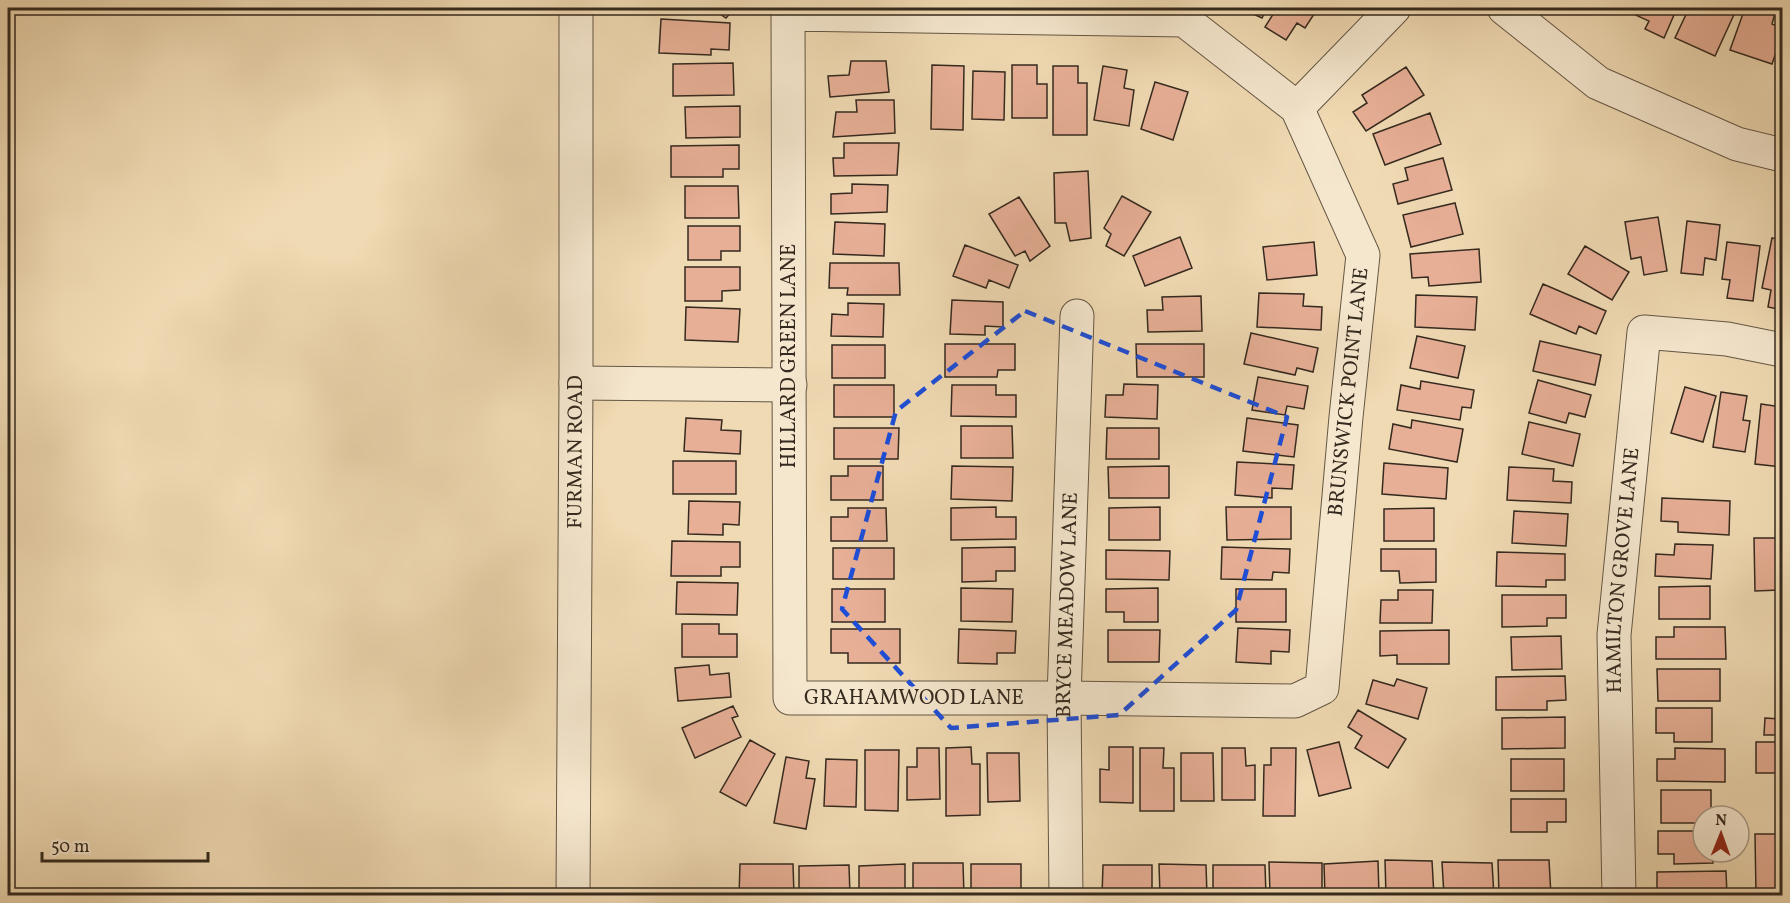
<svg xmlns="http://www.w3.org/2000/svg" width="1790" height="903" font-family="Vollkorn,serif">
	<rect width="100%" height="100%" fill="#f0dab3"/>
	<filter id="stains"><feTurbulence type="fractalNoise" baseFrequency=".00333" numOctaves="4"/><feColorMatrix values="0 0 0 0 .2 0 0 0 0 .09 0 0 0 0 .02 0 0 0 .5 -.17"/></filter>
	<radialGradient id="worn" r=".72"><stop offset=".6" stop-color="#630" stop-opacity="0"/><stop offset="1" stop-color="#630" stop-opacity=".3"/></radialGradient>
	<!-- building -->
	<path fill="#e7af96" stroke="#352a1f" stroke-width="1.5" d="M711,8H735L726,18Z
		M1240,8H1267L1262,18Z
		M1277,8H1318L1305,28L1297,23L1286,40L1265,27Z
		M1631,8H1677L1664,38L1645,29L1649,21L1629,12Z
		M1689,8H1737L1715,56L1675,38Z
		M1745,8H1759L1775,13L1772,24L1782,28V35L1772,64L1730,50Z
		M661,19L730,23L729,50L711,49V55L659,53Z
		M851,61H886L889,92L830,97L828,76L849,75Z
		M733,63L734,95L673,96V64Z
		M932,65L964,66L963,130L931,129Z
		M1012,65H1037V84H1047V118H1012Z
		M1053,66H1078V83H1087V135H1053Z
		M1103,66L1127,70L1124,88L1134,90L1129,126L1094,120Z
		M1406,67L1424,95L1366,131L1353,112L1367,103L1362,95Z
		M973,71L1005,72L1004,120L972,119Z
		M1155,82L1188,92L1173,140L1141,129Z
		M856,100H894L895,133L833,137L836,112H857Z
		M740,106V137L686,138L685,107Z
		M1430,113L1441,144L1385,165L1373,134Z
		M844,143H899L897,175L834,176L833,158H844Z
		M739,145V169H723V177H671V146Z
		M1443,158L1452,190L1398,204L1393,184L1408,180L1405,168Z
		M1088,171L1091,238L1070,241L1066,223H1055L1054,173Z
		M852,184L888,185L887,212L831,214V194L852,193Z
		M685,186H738L739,218H685Z
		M1122,196L1151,212L1124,256L1106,246L1111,234L1104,228Z
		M1019,197L1050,246L1030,261L1025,251L1015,256L989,214Z
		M1455,203L1463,234L1411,247L1403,215Z
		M1658,217L1667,271L1644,275L1641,257L1631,259L1625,222Z
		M1687,221L1720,225L1716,260L1705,258L1703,275L1681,273Z
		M835,222L885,224L884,256L833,254Z
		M688,226H740V251H721V260H688Z
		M1180,237L1192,268L1145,286L1133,256Z
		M1772,238L1782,240V310L1768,307L1771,290L1762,288Z
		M1314,242L1317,275L1267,280L1263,247Z
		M1727,242L1760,246L1753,301L1727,298L1730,280L1722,279Z
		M965,245L1018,265L1009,288L989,280L986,288L953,276Z
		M1585,246L1629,272L1612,300L1568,274Z
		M1479,249L1481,282L1429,286L1428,277L1412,278L1410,254Z
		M830,263H899L900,295H847L848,288H829Z
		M685,267H740V290L722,291V301H685Z
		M1543,284L1606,311L1596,334L1579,326L1576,334L1530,314Z
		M1259,293L1304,294L1303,306L1322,307L1321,330L1257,327Z
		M1416,295L1477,297L1475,330L1415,327Z
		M1201,296L1202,331L1148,332L1147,310H1163L1162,297Z
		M952,300L1003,302V327L985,326V335L950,334Z
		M848,303L884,304L883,337L831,336L832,314L848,315Z
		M686,307L740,309L738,342L685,340Z
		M1251,333L1318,348L1313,372L1297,368L1295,375L1244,364Z
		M1417,336L1465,346L1458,378L1410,368Z
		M1540,341L1601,355L1595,385L1533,371Z
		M945,344H1015V370H998L997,377H945Z
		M1136,344H1204V377H1137Z
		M832,345H885V378H832Z
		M1258,377L1308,386L1304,409L1287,406L1285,415L1252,410Z
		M1538,380L1591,395L1585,417L1569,413L1566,423L1529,413Z
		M1421,381L1474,390L1471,408L1462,407L1460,420L1397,410L1401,385L1420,389Z
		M1124,384L1158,385L1157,419L1105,417L1106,395H1123Z
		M834,385H894V417H834Z
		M952,385H996V395H1016V417L951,416Z
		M1685,387L1716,396L1703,442L1671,433Z
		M1721,392L1747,396L1743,420L1750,421L1745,452L1713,447Z
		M1761,404L1782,407V467L1755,464Z
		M686,418L722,420L721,430L741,431L740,454L684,451Z
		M1247,418L1298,425L1294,457L1243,451Z
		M1412,420L1463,429L1457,462L1389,449L1393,424L1411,428Z
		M1529,422L1580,434L1573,466L1522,454Z
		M961,426H1012L1013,458H961Z
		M834,428H899L898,459H834Z
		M1107,428H1159V459H1106Z
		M673,461H736V494H673Z
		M1237,462L1294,465L1292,489L1272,488V498L1235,495Z
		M1384,463L1448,468L1446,499L1382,494Z
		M848,466H883V500H831V476H848Z
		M952,466L1013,467L1012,501L951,499Z
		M1169,466V498H1109L1108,467Z
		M1509,467L1554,469L1553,481L1572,482L1571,503L1507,500Z
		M1662,498L1730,501L1729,535L1678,532V522L1661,521Z
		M689,501L740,502L739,525L723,524V535L688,534Z
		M996,507V517H1016V539L951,540V508Z
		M1160,507V540H1109V508Z
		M1226,507H1291V539L1227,540Z
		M848,508H886L887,541H831V517H848Z
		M1434,508V541H1384V509Z
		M1514,511L1568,514L1566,546L1512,543Z
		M1754,538H1782V590L1755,591Z
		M672,541L740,542V567H721V576H671Z
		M1675,544L1713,545L1711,579L1655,576L1656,554L1674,555Z
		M1015,547V571H996V581L962,582V548Z
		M1222,547L1290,549L1289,573L1273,572L1272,580L1221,579Z
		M833,548H894V579H833Z
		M1381,549H1436V582L1400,583L1399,571H1381Z
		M1106,550L1170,551L1169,580L1106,579Z
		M1497,552L1565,554V580H1546V587L1496,586Z
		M677,582L738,583L737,615L676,614Z
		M1710,586V619H1659V587Z
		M961,588L1013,589L1012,622L961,621Z
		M1158,588V622H1124V612H1106V589Z
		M832,589H885V622H832Z
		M1236,589H1286V622H1236Z
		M1398,590H1433L1432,623H1380L1381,600H1398Z
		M1502,595H1566V618H1547V626L1502,627Z
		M682,624H719V634H737V657H682Z
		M1674,627H1725L1726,659H1656V637H1674Z
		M1238,628L1290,630L1289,652L1271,651V664L1236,662Z
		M831,629H900V663H848V653H831Z
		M959,629L1016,631L1015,653H997V664L958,663Z
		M1108,630H1160L1159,662H1108Z
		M1449,630V664H1397V655L1380,656V631Z
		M1561,636L1562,669L1512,670L1511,637Z
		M709,665L710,675L729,673L731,697L678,701L675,668Z
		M1657,669H1720V701H1658Z
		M1565,676L1566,700L1547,701V710H1496V677Z
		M1397,679L1427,688L1418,719L1366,704L1373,680L1394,686Z
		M733,706L738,716L732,718L741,737L695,758L682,728Z
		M1656,708H1712V742H1674V733H1656Z
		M1358,710L1406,739L1388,768L1355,748L1362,736L1348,727Z
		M1565,717V748L1502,749V718Z
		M1765,718L1782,719V735H1764Z
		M750,740L775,754L746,806L720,792Z
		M1339,742L1351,788L1319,796L1307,750Z
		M1756,742H1782V773H1756Z
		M971,747L972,764H980V815L946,816V748Z
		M1109,747H1133V803L1100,802V769L1109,770Z
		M917,748H939L940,799L907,800V767H917Z
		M1140,748H1164L1163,768H1174V811H1140Z
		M1222,748H1245L1246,766L1255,765V800H1222Z
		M1271,748H1296L1295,816H1263L1264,765H1271Z
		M1675,748L1725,749V782L1657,781V759H1675Z
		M865,750H899L898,811L865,810Z
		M987,753H1019L1020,801L988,802Z
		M1181,753H1213L1214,801H1181Z
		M786,757L809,761L806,778L815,779L806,829L774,823Z
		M826,759L857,760L856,807L824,806Z
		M1511,759H1564V791H1511Z
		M1661,790H1711V816H1703V823H1661Z
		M1511,799H1566V822H1547V832H1511Z
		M1658,831H1703V852H1713V863L1674,864V854H1658Z
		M1755,834H1782V894L1756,895Z
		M1385,860L1432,861L1434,896H1386Z
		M1498,860H1549L1551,896H1499Z
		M1378,861L1379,896H1325L1324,864Z
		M1269,862L1322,863V896L1270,894Z
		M1442,862L1492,863L1494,896H1444Z
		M913,863H963L964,896H913Z
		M740,864H793L794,896H739Z
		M905,864V896H859V866Z
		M971,864H1021V896H971Z
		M1159,864L1206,865L1207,896H1160Z
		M849,865L850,896H799V866Z
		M1103,865H1152V896H1102Z
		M1213,865H1265L1266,896H1213Z
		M1726,871L1727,896H1657V872Z"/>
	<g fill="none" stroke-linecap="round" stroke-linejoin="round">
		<defs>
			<g id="minor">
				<path d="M1504,8L1598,83L1737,144L1782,155"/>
				<path d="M788,14L1184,20L1297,108L1363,255L1346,417L1322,688L1295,701L1064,698H790Z"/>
				<path d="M1297,108L1394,8"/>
				<path d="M576,383L790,385"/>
				<path id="s1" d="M573,896L576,383V8"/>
				<path id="s2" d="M1066,896L1064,698L1077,316"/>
				<path id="s3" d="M1619,896L1614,635L1644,332L1727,339L1782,350"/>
			</g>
		</defs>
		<!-- minor casing -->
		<use href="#minor" stroke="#645644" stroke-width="35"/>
		<!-- minor -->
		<use href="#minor" stroke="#f5e7ce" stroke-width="33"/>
	</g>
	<!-- marked area -->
	<path fill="none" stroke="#1d4ed8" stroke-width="4.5" stroke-dasharray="12 8" stroke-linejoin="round" d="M1025,311L1287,417L1236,610L1119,715L951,728L842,609L896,411Z"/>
	<g text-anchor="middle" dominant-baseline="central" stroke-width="6" stroke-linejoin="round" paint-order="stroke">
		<!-- street labels -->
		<g font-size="21" fill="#352a1f" stroke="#f5e7ce">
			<text transform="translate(789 356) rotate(-90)">HILLARD GREEN LANE</text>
			<text transform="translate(1349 392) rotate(-84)">BRUNSWICK POINT LANE</text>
			<text stroke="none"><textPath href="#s1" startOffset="444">FURMAN ROAD</textPath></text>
			<text stroke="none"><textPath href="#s3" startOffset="326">HAMILTON GROVE LANE</textPath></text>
			<text stroke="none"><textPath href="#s2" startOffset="291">BRYCE MEADOW LANE</textPath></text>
			<text x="914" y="698">GRAHAMWOOD LANE</text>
		</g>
	</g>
	<!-- margin -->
	<rect width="1790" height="903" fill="none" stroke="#f0dab3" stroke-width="30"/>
	<rect x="9" y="9" width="1772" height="885" fill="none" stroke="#352a1f" stroke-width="3"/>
	<rect x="15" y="15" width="1760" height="873" fill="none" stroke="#352a1f" stroke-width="1.5"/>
	<!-- north arrow -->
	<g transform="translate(1721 834) rotate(1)"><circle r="28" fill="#f5e7ce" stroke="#a89b88" stroke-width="1.5"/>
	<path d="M0-4.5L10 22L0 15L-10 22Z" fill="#8f2418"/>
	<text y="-9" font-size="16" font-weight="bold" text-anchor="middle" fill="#352a1f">N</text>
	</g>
	<!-- scale -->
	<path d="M42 852v9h166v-9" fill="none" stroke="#352a1f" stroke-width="3"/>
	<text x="51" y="852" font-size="18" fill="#352a1f" stroke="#f5e7ce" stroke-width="4.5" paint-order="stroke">50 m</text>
	<rect width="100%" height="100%" filter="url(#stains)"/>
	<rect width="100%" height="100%" fill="url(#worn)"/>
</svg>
